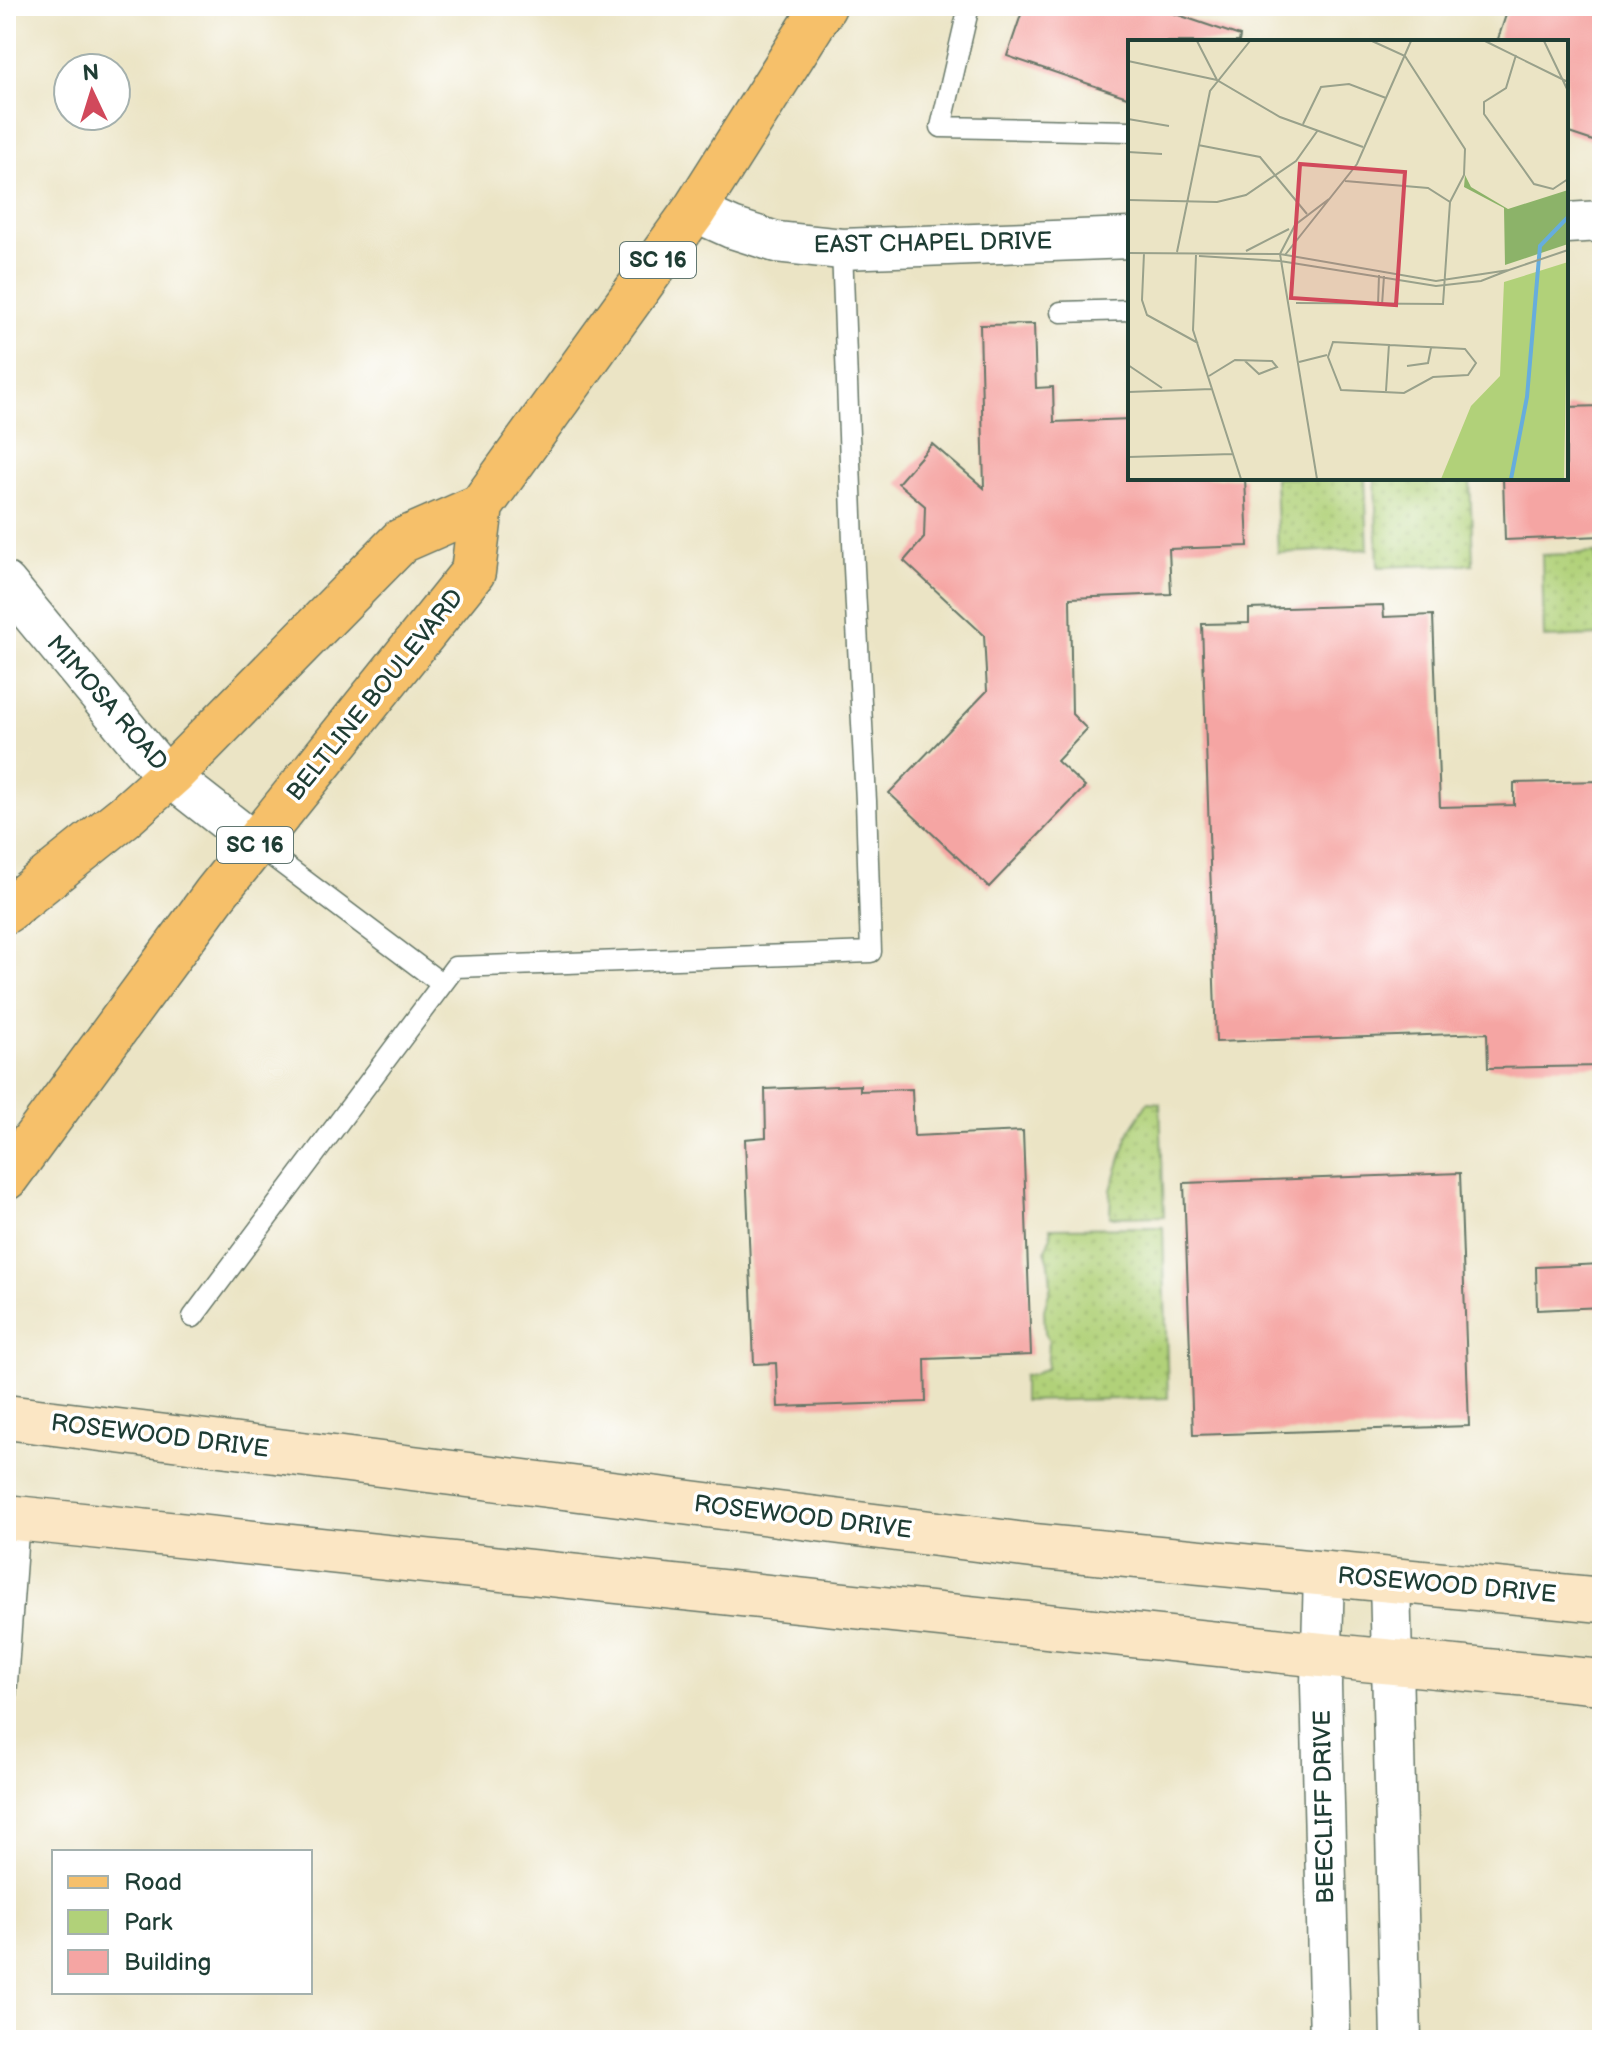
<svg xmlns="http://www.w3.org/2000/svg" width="1608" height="2046" font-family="'Balsamiq Sans',sans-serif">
	<defs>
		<pattern id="green-dots" width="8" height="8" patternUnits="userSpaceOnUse" patternTransform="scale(2)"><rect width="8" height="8" fill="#b1d179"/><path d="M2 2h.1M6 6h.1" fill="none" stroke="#98b469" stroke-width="1.8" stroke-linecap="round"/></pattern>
	</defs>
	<rect width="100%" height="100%" fill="#fff"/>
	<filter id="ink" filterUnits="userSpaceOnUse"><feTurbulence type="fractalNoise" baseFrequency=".0125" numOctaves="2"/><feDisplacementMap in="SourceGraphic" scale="16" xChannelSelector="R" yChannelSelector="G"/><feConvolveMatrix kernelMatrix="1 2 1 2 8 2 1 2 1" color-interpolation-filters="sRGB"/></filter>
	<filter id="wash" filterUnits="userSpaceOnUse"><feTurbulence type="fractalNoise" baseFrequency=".006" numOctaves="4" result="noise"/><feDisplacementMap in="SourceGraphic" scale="32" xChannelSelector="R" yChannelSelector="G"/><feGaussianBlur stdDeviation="1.8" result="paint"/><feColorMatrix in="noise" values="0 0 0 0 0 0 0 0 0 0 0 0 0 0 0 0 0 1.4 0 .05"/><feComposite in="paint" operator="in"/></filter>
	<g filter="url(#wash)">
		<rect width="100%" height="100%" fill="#ebe4c5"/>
		<!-- green -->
		<path fill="url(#green-dots)" stroke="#688756" stroke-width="2" d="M1275,478H1365L1368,549L1278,553Z
			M1375,478H1470L1473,564L1378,567Z
			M1596,553L1600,636L1544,638L1542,555Z
			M1148,1102L1160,1103L1164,1216L1110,1217L1111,1190L1129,1132Z
			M1163,1227L1168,1398L1023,1401V1376L1033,1375L1047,1368L1049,1342L1045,1332L1044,1310L1051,1286L1049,1263L1045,1250L1051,1236L1050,1228Z"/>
		<g id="blocks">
			<!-- building -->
			<path fill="#f5a5a3" d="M1024,6H1152L1240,36L1239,42H1130V98L1007,56Z
				M1509,6H1602V144L1566,132V42H1497Z
				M1034,324L1036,388L1053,387L1054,422L1130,419V478H1245L1248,546L1169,549L1171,594L1070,598L1072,714L1087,729L1057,761L1085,787L989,887L889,793L987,691L984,635L904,561L924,538L925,506L898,483L932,444L984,488L980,325Z
				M1602,406V536L1505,540L1503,478H1566V407Z
				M1383,605L1384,617L1433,615L1440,807L1514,805V783L1602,781V1066L1488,1068L1487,1033L1216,1042L1202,624L1249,623V609Z
				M860,1085V1091L912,1089L914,1136L1023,1131L1031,1355L925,1359L926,1402L778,1407L776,1363L754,1364L745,1139L766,1137L765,1089Z
				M1460,1173L1469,1426L1193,1435L1184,1183Z
				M1602,1264V1307L1537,1310L1536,1267Z"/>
		</g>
	</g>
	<g filter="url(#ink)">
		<use href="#blocks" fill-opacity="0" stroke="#667767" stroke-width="2"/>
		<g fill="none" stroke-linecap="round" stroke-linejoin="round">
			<defs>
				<path id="service" d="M969,6L941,127L1130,131
					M1061,312L1130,310
					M256,844L442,984
					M193,1317L455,967L871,952L866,801L854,568L842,249
					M6,1696L19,1519"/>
				<path id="minor" d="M694,211L732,228L776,242L842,249L1130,238
					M1566,223L1602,221
					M6,583L160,769L256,844
					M1324,1573L1321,1685L1330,2040
					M1390,1579L1401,2040"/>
				<path id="secondary" d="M6,1417L1033,1546L1602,1600
					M6,1517L1322,1655L1602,1682"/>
				<path id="primary" d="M6,911L126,815L173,773L401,541L481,506
					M6,1178L215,894L473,572L481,506L694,211L824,6"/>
			</defs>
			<!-- service casing -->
			<use href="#service" stroke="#667767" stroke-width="23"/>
			<!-- minor casing -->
			<use href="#minor" stroke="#667767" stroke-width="43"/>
			<!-- secondary casing -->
			<use href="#secondary" stroke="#667767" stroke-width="47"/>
			<!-- primary casing -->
			<use href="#primary" stroke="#667767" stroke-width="47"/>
			<!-- service -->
			<use href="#service" stroke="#fff" stroke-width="20"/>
			<!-- minor -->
			<use href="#minor" stroke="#fff" stroke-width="40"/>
			<!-- secondary -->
			<use href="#secondary" stroke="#fbe6c4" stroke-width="44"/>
			<!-- primary -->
			<use href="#primary" stroke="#f6c06b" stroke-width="44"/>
		</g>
	</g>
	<g text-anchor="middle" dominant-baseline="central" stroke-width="7" stroke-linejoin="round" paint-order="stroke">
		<!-- shield labels -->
		<g fill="#fff" stroke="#627771" stroke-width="2">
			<rect x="620" y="242" width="76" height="36" rx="6"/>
			<rect x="217" y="827" width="76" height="36" rx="6"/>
		</g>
		<g font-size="22" font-weight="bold" fill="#1f3d34">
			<text x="658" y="260">SC 16</text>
			<text x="255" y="845">SC 16</text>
		</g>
		<!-- street labels -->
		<g font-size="24" fill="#1f3d34" stroke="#fff">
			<text transform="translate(933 243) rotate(-1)">EAST CHAPEL DRIVE</text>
			<text transform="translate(375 695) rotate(-51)">BELTLINE BOULEVARD</text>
			<text transform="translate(107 703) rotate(49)">MIMOSA ROAD</text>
			<text transform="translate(160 1436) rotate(7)">ROSEWOOD DRIVE</text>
			<text transform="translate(803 1517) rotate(7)">ROSEWOOD DRIVE</text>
			<text transform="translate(1447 1585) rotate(5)">ROSEWOOD DRIVE</text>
			<text transform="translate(1324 1807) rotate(-91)">BEECLIFF DRIVE</text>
		</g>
	</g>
	<!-- overview -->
	<g transform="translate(1128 40)">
		<rect width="440" height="440" fill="#ebe4c5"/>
		<path d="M337,135L343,147L380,169L440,150V204L377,225L376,168L336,147Z" fill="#8cb369"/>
		<path d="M440,222L436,439H313L343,366L372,336L376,242Z" fill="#b1d179"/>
		<path fill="none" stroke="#66addd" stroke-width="4" d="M383,439L399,357L412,206L440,177"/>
		<path fill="none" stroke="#99a18b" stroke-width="2" d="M69,1L89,40L152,77L235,107M244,1L277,16L337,109L336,135L322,162M357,1L440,42M416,1L440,51M388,15L378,48L356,62V74L406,144L425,149L440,139M0,21L89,40M0,79L41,86M175,84L193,47L221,44L258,58M70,105L132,117L179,174M0,112L34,114M0,160L89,162L118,155L168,121L190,90M118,211L161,189M49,212L82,51L122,1M0,213L152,214L308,241L381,230L440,210M16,213L14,260L19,275L70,303M68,215L65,290L113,439M157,215L229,124L283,1M71,216L152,221L308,246L353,241L381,230M168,263L315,264L322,162L300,148L217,141M250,265L251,235M254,265L256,236M205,302L337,309L348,323L340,335L305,337L276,353L213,350L200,317ZM171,322L199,315M0,325L34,348M279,326L300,323L303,308M81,336L107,320L144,321L149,327L131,334L117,321M258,351L261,304M0,352L84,349M0,417L105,414M189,439L152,214L167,185L201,159M439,439L440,324"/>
		<path fill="#d1495b" fill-opacity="0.15" stroke="#d1495b" stroke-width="4" d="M172,124L277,132L268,265L163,258Z"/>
		<rect width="440" height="440" fill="none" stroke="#1f3d34" stroke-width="4"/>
	</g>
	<!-- margin -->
	<rect width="1608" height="2046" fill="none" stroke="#fff" stroke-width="32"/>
	<!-- legend -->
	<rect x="52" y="1850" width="260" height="144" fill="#ffffff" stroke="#a5b1ae" stroke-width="2"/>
	<rect x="68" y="1876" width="40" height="12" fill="#f6c06b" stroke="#a5b1ae" stroke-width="2"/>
	<text x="124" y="1890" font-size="24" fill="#1f3d34">Road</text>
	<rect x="68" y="1910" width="40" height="24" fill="#b1d179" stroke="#a5b1ae" stroke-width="2"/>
	<text x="124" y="1930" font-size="24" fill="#1f3d34">Park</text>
	<rect x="68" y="1950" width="40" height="24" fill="#f5a5a3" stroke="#a5b1ae" stroke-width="2"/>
	<text x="124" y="1970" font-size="24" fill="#1f3d34">Building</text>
	<!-- north arrow -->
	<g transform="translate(92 92) rotate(356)"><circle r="38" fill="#ffffff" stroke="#a5b1ae" stroke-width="2"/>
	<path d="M0-6L14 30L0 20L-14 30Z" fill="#d1495b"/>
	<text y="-12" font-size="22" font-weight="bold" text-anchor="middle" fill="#1f3d34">N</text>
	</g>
</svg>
